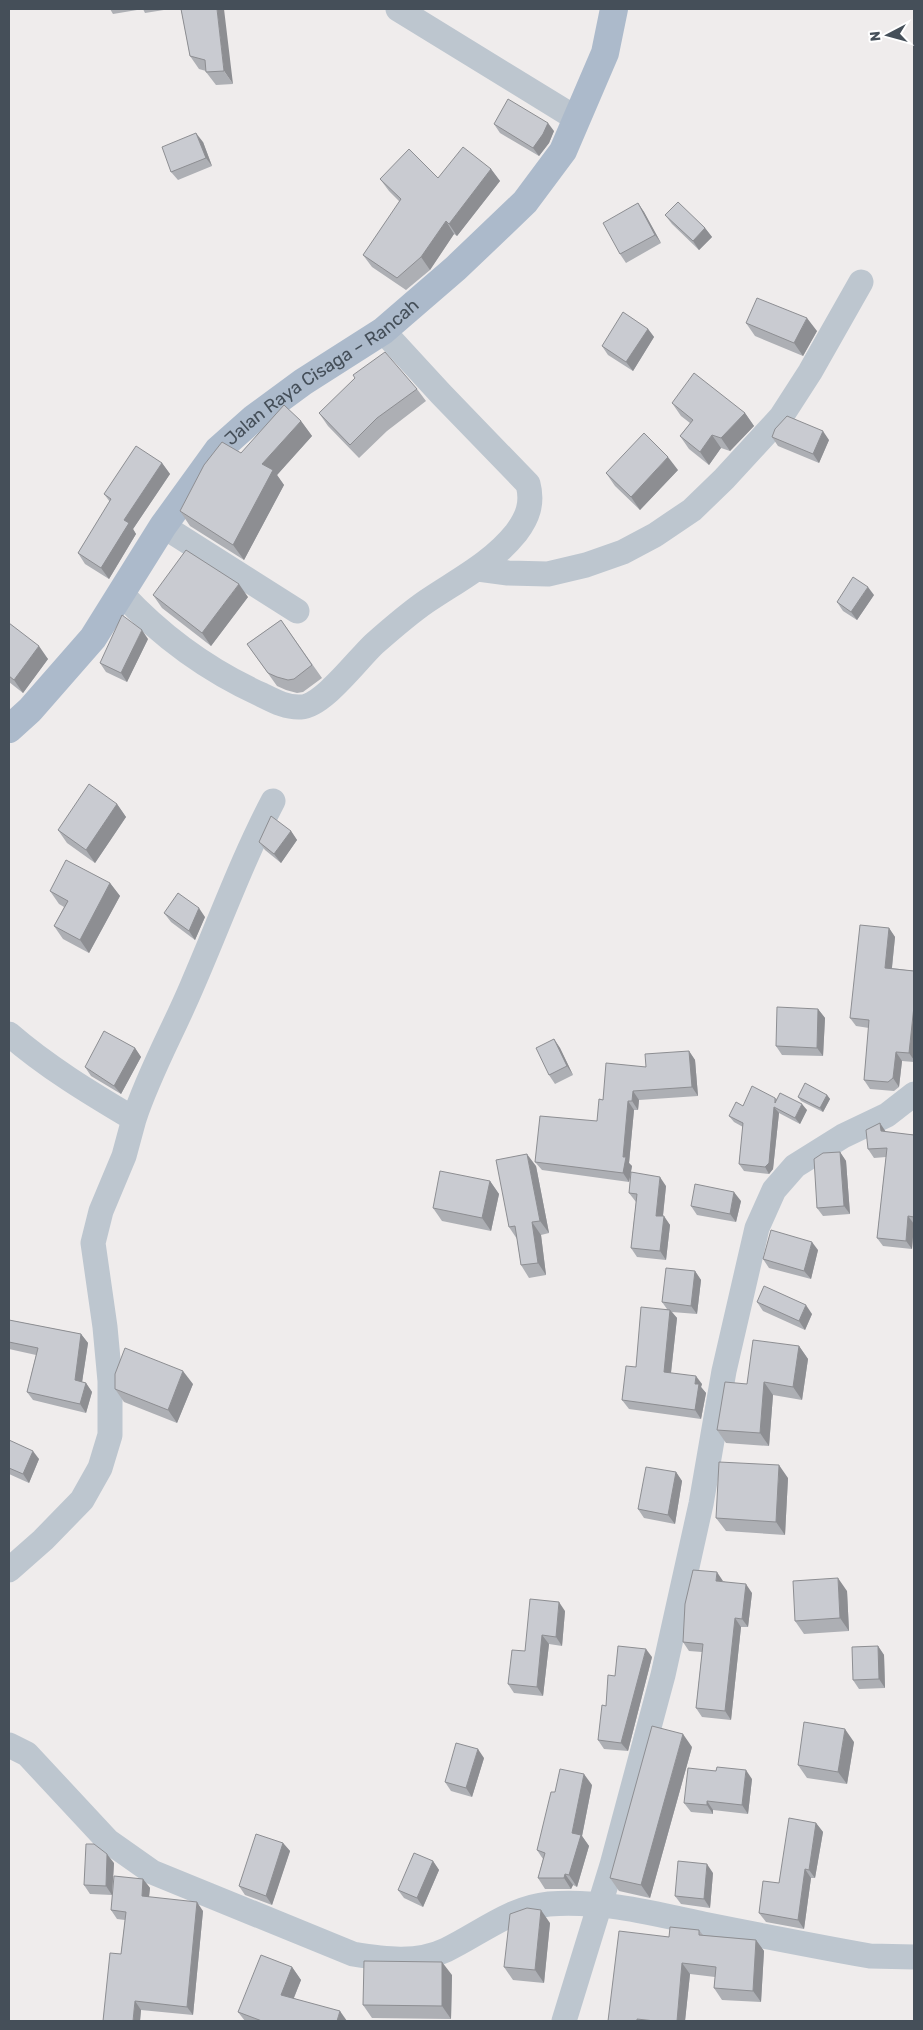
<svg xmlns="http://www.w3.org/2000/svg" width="923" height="2030" font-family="Rubik,sans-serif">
	<rect width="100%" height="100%" fill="#efecec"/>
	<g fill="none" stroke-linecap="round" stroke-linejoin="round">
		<!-- minor -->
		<path stroke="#bdc6cf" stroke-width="25" d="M398,9L577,119
			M163,526L297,611
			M478,569L508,573L548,574L586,565L623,552L655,535L692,510L724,479L781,417L810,372L861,282
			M122,594C162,637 209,671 262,695C274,701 287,708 301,707C323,706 357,660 374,644C391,629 408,614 427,601C458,580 492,563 516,533C528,517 533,503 528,484L441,394L383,331
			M9,1034C47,1067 90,1093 134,1119C149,1073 173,1031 192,986C219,924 242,860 273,801
			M9,1570L43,1540L82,1500L100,1468L110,1435V1381L105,1327L93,1243L101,1211L124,1156L134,1119
			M9,1745L27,1754L108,1841L152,1872L353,1954C384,1959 417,1964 446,1950C481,1933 510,1908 549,1904C601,1900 652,1913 703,1924C758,1935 814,1946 870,1956L914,1957
			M564,2021L612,1865L663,1675L701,1504L724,1371L757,1228L774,1190L795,1166L843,1136L887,1115L914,1094"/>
		<!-- major -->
		<path stroke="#acbacb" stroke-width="28" id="s1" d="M9,729L30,710L93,638L163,526L218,450L254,418L303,382L383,331L456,268L525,202L563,151L605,53L614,9"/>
	</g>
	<!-- wall -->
	<path fill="#adafb4" d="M110,9H170L145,13L143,9L113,14Z
		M181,9L233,84L216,85L206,72V71L199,69L190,56Z
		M494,124L554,131L549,143L539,156L500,133Z
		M203,142L212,166L178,180L171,172Z
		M491,169L500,181L457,236L454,234L430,270L406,290L372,267L363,255L400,202L389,191L380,179L438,178Z
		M638,203L644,212L661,243L626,263L620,254Z
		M665,215L705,228L712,237L699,250L672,224Z
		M746,323L817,331L803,356L755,336Z
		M648,329L654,337L633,371L608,355L602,346Z
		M417,389L426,401L387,431L359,458L328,426L319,413Z
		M672,403L745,413L754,426L730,451L721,448L709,465L689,449L680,436L690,423L681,416Z
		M301,421L312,436L277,475L284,485L244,560L190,526L180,511L241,453Z
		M772,437L829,440L819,463L778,446Z
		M162,463L170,474L133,529L136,534L109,579L85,564L78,553L110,502L104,494Z
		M678,470L640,510L615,486L606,473Z
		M153,595L248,597L211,646L162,608Z
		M874,595L857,620L843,611L837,602Z
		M281,620L322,678L303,692L297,693L286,690L277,686L247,644Z
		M9,623L48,659L23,693L9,682Z
		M148,639L127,682L106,672L100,663Z
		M117,804L126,817L95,863L67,843L58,830Z
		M291,831L297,840L281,863L265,850L259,842Z
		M110,883L120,896L89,953L63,939L54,926L64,907L59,904L50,891Z
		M164,913L205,917L195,940L171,922Z
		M889,928L895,937L892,968L914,971V1062L902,1061L899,1087L894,1091L870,1089L864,1080L869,1028L856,1026L850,1018Z
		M818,1009L825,1018L823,1056L782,1055L776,1046Z
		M554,1039L560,1048L573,1075L555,1084L549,1075Z
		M135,1048L141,1057L121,1094L91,1076L85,1067Z
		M689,1051L695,1060L698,1096L639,1100L638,1110H634L629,1163L632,1166L629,1182L542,1170L535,1162L597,1121L603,1100L646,1067Z
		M827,1095L830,1099L823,1112L801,1101L798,1097Z
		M775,1098L777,1099L807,1110L800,1124L779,1113L773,1169L769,1174L744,1171L739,1164L743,1127L734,1122L729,1116L743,1106Z
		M886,1132L914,1135V1224L912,1249L883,1246L877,1238L886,1157L874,1158L868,1149Z
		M840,1152L846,1161L850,1214L823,1216L817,1208Z
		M536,1166L549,1233L541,1235L546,1275L529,1278L521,1265L517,1239L509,1227Z
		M490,1181L499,1194L491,1231L442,1221L433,1208Z
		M666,1186L663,1216L670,1225L666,1260L637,1257L631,1248L636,1202L629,1193Z
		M741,1201L736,1222L697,1215L691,1206Z
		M818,1250L811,1279L769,1268L763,1259Z
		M695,1271L701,1280L697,1314L672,1312L677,1318L671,1373L702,1384L701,1387L706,1393L701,1419L629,1409L622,1400L636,1367L667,1309L662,1302Z
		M757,1302L812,1314L805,1330L763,1311Z
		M9,1320L81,1334L88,1343L82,1382L86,1383L92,1392L86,1413L33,1400L27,1392L36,1355L9,1349Z
		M799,1346L808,1359L802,1400L773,1395L769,1446L726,1443L717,1430L747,1384Z
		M193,1384L177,1423L124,1402L115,1389Z
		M9,1440L39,1459L29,1483L9,1474Z
		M676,1472L682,1481L675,1524L644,1518L638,1509Z
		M788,1478L785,1535L726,1531L716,1518Z
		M723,1581L752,1593L748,1627H741L731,1720L702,1717L696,1708L702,1652L689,1651L683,1642Z
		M847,1591L849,1631L804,1634L795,1621Z
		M565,1611L562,1646L549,1644L543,1696L514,1693L508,1684L525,1651Z
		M878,1646L884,1655L885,1688L859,1689L853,1680Z
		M652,1657L628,1751L604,1749L598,1740L606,1706L615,1676Z
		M854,1742L847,1784L807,1778L798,1765Z
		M692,1747L650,1898L619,1891L610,1878Z
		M484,1758L472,1797L451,1791L445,1782Z
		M752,1779L748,1814L713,1810V1814L691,1812L684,1803Z
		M592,1785L582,1836L589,1846L577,1887L573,1885L571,1889H545L538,1878L543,1859L537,1850L555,1792Z
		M816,1823L823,1832L815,1878H811L804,1929L766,1922L759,1913L779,1883Z
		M283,1843L290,1851L272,1905L245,1895L239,1886Z
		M433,1861L439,1870L423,1907L404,1898L398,1890Z
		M114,1863L112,1895L90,1894L84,1885Z
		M713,1873L710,1908L681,1904L675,1896Z
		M143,1879L150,1888L149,1897L203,1911L193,2015L141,2010L140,2021L121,1954L125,1920L117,1919L111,1910Z
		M550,1923L544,1983L513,1980L504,1967Z
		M699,1930L703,1935L756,1940L764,1951L761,2002L722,2000L714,1988L715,1977L690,1974L685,2021H608L669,1937Z
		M292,1967L301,1980L294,1998L347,2021H245L238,2012Z
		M452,1975L451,2019L372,2018L363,2005Z"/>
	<!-- shaded-wall -->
	<path fill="#8d8e92" d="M217,9H224L233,84L224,71Z
		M548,123L554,131L549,143L539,156L533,148Z
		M196,133L203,142L212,166L206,158Z
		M491,169L500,181L457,236L449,224Z
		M638,203L644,212L661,243L655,235Z
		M446,221L454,234L430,270L421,257Z
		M705,228L712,237L699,250L693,241Z
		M807,318L817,331L803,356L794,343Z
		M648,329L654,337L633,371L626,362Z
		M745,413L754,426L730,451L721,438Z
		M301,421L312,436L277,475L284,485L244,560L233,545L262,464Z
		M823,431L829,440L819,463L813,454Z
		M712,435L721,448L709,465L700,452Z
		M668,457L678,470L640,510L631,497Z
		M162,463L170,474L133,529L136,534L109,579L101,568L124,520Z
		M239,584L248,597L211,646L202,633Z
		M868,587L874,595L857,620L851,612Z
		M142,630L148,639L127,682L121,673Z
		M39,646L48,659L23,693L14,680Z
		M117,804L126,817L95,863L86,850Z
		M291,831L297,840L281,863L274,854Z
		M110,883L120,896L89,953L80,940Z
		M199,908L205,917L195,940L189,931Z
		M889,928L895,937L891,976L885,968Z
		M914,1006V1060L909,1053Z
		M818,1009L825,1018L823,1056L817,1048Z
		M554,1039L560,1048L573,1075L567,1066Z
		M135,1048L141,1057L121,1094L114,1086Z
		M689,1051L695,1060L698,1096L692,1087Z
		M896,1052L902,1061L899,1087L893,1078Z
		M633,1091L639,1100L638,1110L632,1101Z
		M827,1095L830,1099L823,1112L820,1108Z
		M628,1101L634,1110L629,1163L632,1166L629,1182L623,1173V1157Z
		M802,1104L807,1110L800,1124L795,1118Z
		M774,1107L779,1113L773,1169L769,1174L765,1167Z
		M880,1123L886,1132L881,1131Z
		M840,1152L846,1161L850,1214L844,1206Z
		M527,1154L536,1166L549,1233L540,1221Z
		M660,1177L666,1186L662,1224L656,1216Z
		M490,1181L499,1194L491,1231L482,1218Z
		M734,1192L741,1201L736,1222L730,1214Z
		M664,1216L670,1225L666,1260L660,1251Z
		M908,1216L914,1224L912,1249L906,1241Z
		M532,1222L541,1235L546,1275L538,1263Z
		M812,1242L818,1250L811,1279L804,1271Z
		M695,1271L701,1280L697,1314L691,1306Z
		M806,1305L812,1314L805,1330L799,1321Z
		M670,1310L677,1318L670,1381L664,1372Z
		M81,1334L88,1343L81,1389L75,1380Z
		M799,1346L808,1359L802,1400L793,1387Z
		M183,1371L193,1384L177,1423L168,1410Z
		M696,1376L702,1384L701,1387L706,1393L701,1419L695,1410V1384Z
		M764,1382L773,1395L769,1446L760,1433Z
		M86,1383L92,1392L86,1413L80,1404Z
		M33,1451L39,1459L29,1483L23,1474Z
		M779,1465L788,1478L785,1535L776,1522Z
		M676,1472L682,1481L675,1524L668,1515Z
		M717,1572L723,1581H716Z
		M838,1578L847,1591L849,1631L840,1618Z
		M746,1584L752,1593L748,1627L742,1619Z
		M559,1602L565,1611L562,1646L556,1637Z
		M735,1618L741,1627L731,1720L725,1711Z
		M542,1635L549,1644L543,1696L537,1687Z
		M878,1646L884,1655L885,1688L879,1679Z
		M646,1649L652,1657L628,1751L621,1743Z
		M845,1729L854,1742L847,1784L838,1772Z
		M683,1734L692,1747L650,1898L641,1885Z
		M478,1749L484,1758L472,1797L466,1788Z
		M746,1770L752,1779L748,1814L742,1805Z
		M584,1774L592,1785L582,1836L589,1846L577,1887L569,1875L572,1833Z
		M707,1801L713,1810V1814L707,1805Z
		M816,1823L823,1832L815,1878L809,1870Z
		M283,1843L290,1851L272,1905L266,1896Z
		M107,1854L114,1863L112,1895L106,1886Z
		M433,1861L439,1870L423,1907L417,1898Z
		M707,1864L713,1873L710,1908L704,1899Z
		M805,1869L811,1878L804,1929L798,1920Z
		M565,1874L573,1885L571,1889L564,1878Z
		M143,1879L150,1888L148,1905L142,1896Z
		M197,1902L203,1911L193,2015L187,2007Z
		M541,1910L550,1923L544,1983L535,1970Z
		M756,1940L764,1951L761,2002L753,1991Z
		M442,1962L452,1975L451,2019L442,2006Z
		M682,1963L690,1974L685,2021H677Z
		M292,1967L301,1980L290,2007L281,1995Z
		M135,2001L141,2010L140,2021H133Z
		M340,2011L347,2021H337Z"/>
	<!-- building -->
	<path fill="#c9cbd1" stroke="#8d8e92" d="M181,9H217L224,71L206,72L205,60L190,56Z
		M508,99L548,123L543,134L533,148L494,124Z
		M196,133L206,158L171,172L162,147Z
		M463,147L491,169L449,224L446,221L421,257L397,278L363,255L401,199L380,179L409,149L438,178Z
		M678,202L705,228L693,241L665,215Z
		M638,203L655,235L620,254L603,223Z
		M757,298L807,318L794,343L746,323Z
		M623,312L648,329L626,362L602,346Z
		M385,352L417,389L377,418L350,445L319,413L355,378L353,375Z
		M694,373L745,413L721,438L712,435L700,452L680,436L693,420L672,403Z
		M284,405L301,421L262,464L273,470L233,545L180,511L204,465L222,442L241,453Z
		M787,416L823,431L813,454L772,437L775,429Z
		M644,433L668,457L631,497L606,473Z
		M136,446L162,463L124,520L129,523L101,568L78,553L111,499L104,494Z
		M186,550L239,584L202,633L153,595Z
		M853,577L868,587L851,612L837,602Z
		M122,615L142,630L121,673L100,663Z
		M281,620L312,665L294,679L288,680L277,677L268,673L247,644Z
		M9,623L39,646L14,680L9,676Z
		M89,784L117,804L86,850L58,830Z
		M271,816L291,831L274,854L259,842Z
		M66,860L110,883L80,940L54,926L68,901L50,891Z
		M178,893L199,908L189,931L164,913Z
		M860,925L889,928L885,968L914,971V1006L909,1053L896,1052L893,1078L888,1082L864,1080L869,1020L850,1018Z
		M777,1007L818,1009L817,1048L776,1046Z
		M104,1031L135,1048L114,1086L85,1067Z
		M554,1039L567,1066L549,1075L536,1048Z
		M689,1051L692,1087L633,1091L632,1101H628L623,1157H626L623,1173L535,1162L540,1116L597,1121L599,1099L603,1100L606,1063L646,1067L645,1054Z
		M805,1083L827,1095L820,1108L798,1097Z
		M752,1086L775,1098V1103L780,1093L802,1104L795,1118L774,1107L769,1163L765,1167L739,1164L743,1123L729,1116L736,1102L743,1106Z
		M880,1123L881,1131L914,1135V1217L908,1216L906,1241L877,1238L887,1148L868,1149L866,1130Z
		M840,1152L844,1206L817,1208L814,1159L823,1153Z
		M527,1154L540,1221L532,1222L538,1263L521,1265L515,1226L509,1227L496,1160Z
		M440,1171L490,1181L482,1218L433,1208Z
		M631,1172L660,1177L656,1216H664L660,1251L631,1248L637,1194L629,1193Z
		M695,1184L734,1192L730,1214L691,1206Z
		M771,1230L812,1242L804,1271L763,1259Z
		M666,1268L695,1271L691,1306L662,1302Z
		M764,1286L806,1305L799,1321L757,1302Z
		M641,1307L670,1310L664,1372L696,1376L695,1384H699L695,1410L622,1400L626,1366L636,1367Z
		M9,1320L81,1334L75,1380L86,1383L80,1404L27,1392L38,1348L9,1342Z
		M753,1340L799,1346L793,1387L764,1382L760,1433L717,1430L725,1382L747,1384Z
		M125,1348L183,1371L168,1410L115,1389V1374Z
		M9,1440L33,1451L23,1474L9,1468Z
		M719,1462L779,1465L776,1522L716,1518Z
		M646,1467L676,1472L668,1515L638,1509Z
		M693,1570L717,1572L716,1581L746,1584L742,1619L735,1618L725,1711L696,1708L703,1644L683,1642L685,1604Z
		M838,1578L840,1618L795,1621L793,1581Z
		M530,1599L559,1602L556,1637L542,1635L537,1687L508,1684L512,1650L525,1651Z
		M618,1646L646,1649L621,1743L598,1740L602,1705L606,1706L608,1675L615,1676Z
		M878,1646L879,1679L853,1680L852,1647Z
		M804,1722L845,1729L838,1772L798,1765Z
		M652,1726L683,1734L641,1885L610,1878Z
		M456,1743L478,1749L466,1788L445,1782Z
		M717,1767L746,1770L742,1805L707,1801V1805L684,1803L688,1768L716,1771Z
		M560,1769L584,1774L572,1833L581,1835L569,1875L565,1874L564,1878H538L545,1853L537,1850L551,1792H555Z
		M789,1818L816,1823L809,1870L805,1869L798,1920L759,1913L763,1881L779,1883Z
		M256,1834L283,1843L266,1896L239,1886Z
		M86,1844H94L107,1854L106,1886L84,1885Z
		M414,1853L433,1861L417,1898L398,1890Z
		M678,1861L707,1864L704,1899L675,1896Z
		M114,1876L143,1879L142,1896L197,1902L187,2007L135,2001L133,2021H103L110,1953L121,1954L126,1912L111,1910Z
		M527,1908L541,1910L535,1970L504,1967L510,1914Z
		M670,1927L699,1930V1935L756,1940L753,1991L714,1988L716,1967L682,1963L677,2021H655L637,2019V2021H608L619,1931L669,1937Z
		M261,1955L292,1967L281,1995L340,2011L337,2021H262L238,2012Z
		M364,1961L442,1962V2006L363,2005Z"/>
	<g text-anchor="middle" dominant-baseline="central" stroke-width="5" stroke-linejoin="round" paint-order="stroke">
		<!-- street labels -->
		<g font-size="18" fill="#454f59" stroke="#fff">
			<text stroke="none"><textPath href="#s1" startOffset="480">Jalan Raya Cisaga – Rancah</textPath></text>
		</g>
	</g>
	<!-- border -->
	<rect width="923" height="2030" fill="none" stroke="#454f59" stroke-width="20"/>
	<!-- north arrow -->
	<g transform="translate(888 35) rotate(264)" stroke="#ffffff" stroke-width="4" paint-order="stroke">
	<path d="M0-4L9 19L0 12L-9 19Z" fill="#454f59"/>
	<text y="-8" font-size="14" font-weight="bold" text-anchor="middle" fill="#454f59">N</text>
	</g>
</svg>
